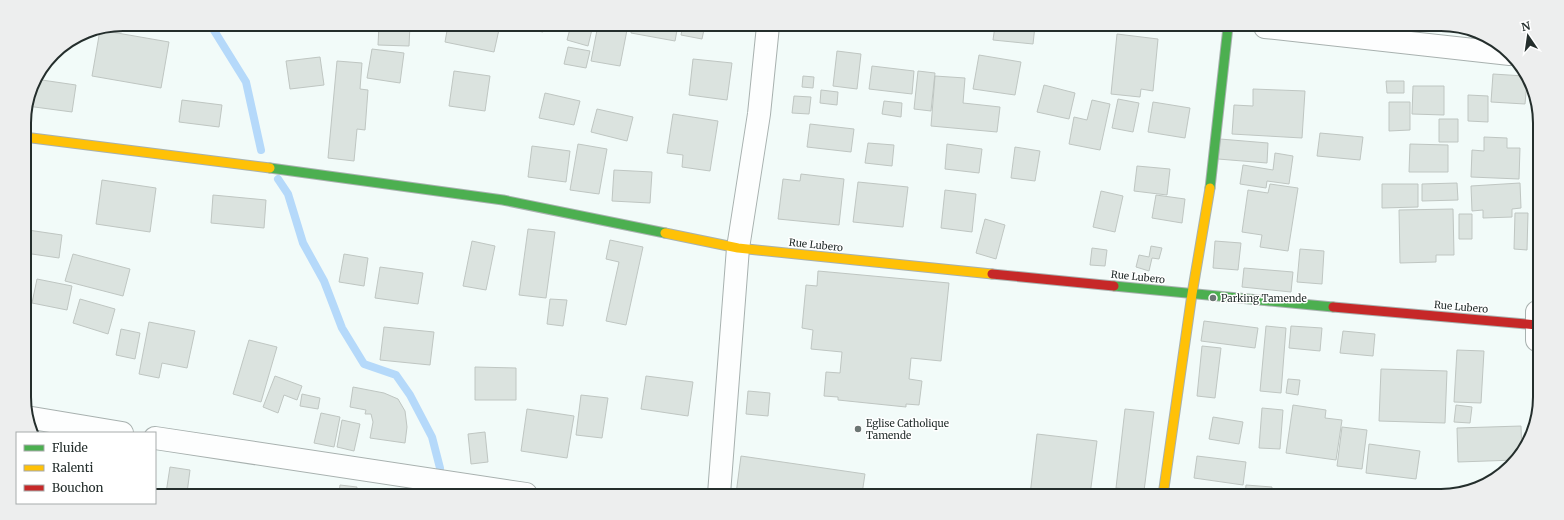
<svg xmlns="http://www.w3.org/2000/svg" width="1564" height="520" font-family="Merriweather,serif">
	<rect width="100%" height="100%" fill="#f2fbf9"/>
	<g fill="none" stroke-linecap="round" stroke-linejoin="round">
		<!-- stream -->
		<path stroke="#b5d9fa" stroke-width="8" d="M210,24L246,82L261,150
			M278,179L288,194L303,243L324,281L342,328L364,364L396,375L410,395L432,437L440,468"/>
	</g>
	<!-- building -->
	<path fill="#dbe3df" stroke="#bfc6c2" d="M379,25H410L409,46L378,45Z
		M448,25H500L494,52L445,42Z
		M511,25H544L543,32L511,26Z
		M571,25H593L588,46L567,40Z
		M598,25L627,30L620,66L591,61Z
		M632,25H678L675,41L631,33Z
		M683,25H705L702,39L681,35Z
		M995,26H1035L1033,44L993,40Z
		M1456,27H1467L1480,35L1473,38Z
		M100,30L169,42L161,88L92,76Z
		M1117,34L1158,39L1153,91L1141,89L1140,97L1111,94Z
		M568,47L590,51L586,68L564,64Z
		M372,49L404,53L400,83L367,78Z
		M837,51L861,54L857,89L833,86Z
		M979,55L1021,62L1015,95L973,89Z
		M320,57L324,85L290,89L286,61Z
		M693,59L732,63L727,100L689,95Z
		M337,61L362,63L360,89L368,90L365,130L357,129L354,161L328,158Z
		M872,66L914,71L912,94L869,89Z
		M454,71L490,76L485,111L449,106Z
		M918,71L935,73L931,111L914,109Z
		M1493,74L1524,76L1527,81L1525,104L1491,102Z
		M803,76L814,77L813,88L802,87Z
		M935,76L965,78L963,103L1000,107L997,132L931,126Z
		M35,79L76,85L72,112L27,106L32,85Z
		M1386,81H1404V93H1387Z
		M1044,85L1075,93L1069,119L1037,112Z
		M1413,86H1444V115L1412,114Z
		M1253,89L1305,91L1302,138L1232,134L1234,105L1253,106Z
		M821,90L838,92L837,105L820,103Z
		M545,93L580,101L574,125L539,118Z
		M1468,95L1488,96V122L1468,121Z
		M794,96L811,97L809,114L792,113Z
		M1118,99L1139,103L1133,132L1112,128Z
		M182,100L222,105L219,127L179,122Z
		M1092,100L1110,104L1100,150L1069,144L1074,117L1087,120Z
		M884,101L902,103L901,117L882,114Z
		M1153,102L1190,108L1185,138L1148,132Z
		M1389,102H1410V130L1389,131Z
		M597,109L633,117L627,141L591,132Z
		M673,114L718,121L710,171L682,167L683,155L667,153Z
		M1439,119H1458V142H1439Z
		M810,124L854,129L851,152L807,147Z
		M1320,133L1363,137L1360,160L1317,156Z
		M1484,137L1507,138V148H1520L1519,179L1471,177L1472,150L1484,151Z
		M1220,139L1268,143L1267,163L1218,159Z
		M868,143L894,145L892,166L865,163Z
		M578,144L607,149L599,194L570,190Z
		M947,144L982,149L979,173L945,169Z
		M1410,144L1448,145V172H1409Z
		M532,146L570,151L566,182L528,177Z
		M1015,147L1040,151L1035,181L1011,178Z
		M1275,153L1293,156L1289,184L1267,181L1266,188L1240,184L1243,165L1273,170Z
		M1137,166L1170,169L1167,195L1134,191Z
		M614,170L652,172L650,203L612,201Z
		M801,174L844,179L839,225L778,219L783,179L800,181Z
		M102,180L156,188L150,232L96,224Z
		M858,182L908,187L903,227L853,222Z
		M1457,183L1458,200L1422,201V184Z
		M1520,183L1521,208L1512,209V217L1483,218V210L1472,211L1471,186Z
		M1270,184L1298,188L1288,251L1260,247L1262,235L1242,232L1248,190L1268,193Z
		M1382,184H1418V207L1382,208Z
		M25,185H28L25,220Z
		M945,190L976,194L972,232L941,228Z
		M1101,191L1123,196L1115,232L1093,227Z
		M213,195L266,200L264,228L211,223Z
		M1156,195L1185,199L1182,223L1152,218Z
		M1453,209L1454,255H1436V262L1400,263L1399,210Z
		M1515,213H1528L1527,250L1514,249Z
		M1459,214H1472V239H1459Z
		M985,219L1005,225L996,259L976,253Z
		M528,229L555,232L546,298L519,295Z
		M28,230L62,235L59,258L25,253Z
		M610,240L643,247L626,325L606,321L619,262L606,259Z
		M472,241L495,246L486,290L463,286Z
		M1215,241L1241,243L1238,270L1213,268Z
		M1151,246L1162,248L1159,259L1152,258L1149,271L1136,267L1139,255L1149,257Z
		M1092,248L1107,250L1105,266L1090,265Z
		M1300,249L1324,251L1322,284L1297,282Z
		M73,254L130,269L123,296L65,281Z
		M344,254L368,258L364,286L339,282Z
		M380,267L423,273L418,304L375,298Z
		M1244,268L1293,272L1291,292L1242,287Z
		M818,271L949,283L941,361L911,358L909,379L922,381L919,405L906,404V407L838,400V397L824,396L826,372L840,373L842,352L811,349L813,330L802,328L806,285L817,286Z
		M37,279L72,286L67,310L32,303Z
		M80,299L115,309L108,334L73,323Z
		M550,299L567,300L563,326L547,324Z
		M1204,321L1258,328L1255,348L1201,341Z
		M149,322L195,331L187,368L162,363L159,378L139,374Z
		M1266,326L1286,328L1281,393L1260,391Z
		M1291,326L1322,328L1320,351L1289,348Z
		M384,327L434,332L430,365L380,360Z
		M121,329L140,333L135,359L116,355Z
		M1343,331L1375,334L1373,356L1340,353Z
		M249,340L277,347L261,402L233,394Z
		M1202,346L1221,348L1215,398L1197,396Z
		M1457,350L1484,351L1481,403L1454,402Z
		M475,367L516,368V400H475Z
		M1381,369L1447,371L1445,423L1379,421Z
		M275,376L302,386L297,400L284,395L278,413L263,407Z
		M646,376L693,382L688,416L641,409Z
		M1288,379L1300,380L1298,395L1286,393Z
		M353,387L384,393L398,399L405,411L407,427L405,443L370,438L373,422L371,414H365L366,410L350,407Z
		M748,391L770,393L768,416L746,414Z
		M302,394L320,398L318,409L300,406Z
		M581,395L608,398L602,438L576,435Z
		M1293,405L1326,410L1325,418L1342,420L1336,460L1286,453Z
		M1456,405L1472,407L1470,423L1454,422Z
		M1262,408L1283,410L1280,449L1259,448Z
		M527,409L574,416L567,458L521,451Z
		M1125,409L1154,412L1144,491L1116,488Z
		M321,413L340,417L334,447L314,443Z
		M1213,417L1243,422L1239,444L1209,439Z
		M342,420L360,424L354,451L337,447Z
		M1521,426L1522,454L1516,460L1458,462L1457,428Z
		M1342,427L1367,430L1362,469L1337,466Z
		M485,432L488,462L471,464L468,434Z
		M1037,434L1097,441L1090,495H1030Z
		M1369,444L1420,451L1416,479L1366,473Z
		M741,456L865,474L862,494H736Z
		M1197,456L1246,462L1243,485L1194,478Z
		M170,467L190,470L187,493H166Z
		M340,485L357,487L356,493H339Z
		M1246,485L1272,487L1271,495H1245Z
		M1317,490L1349,495V496L1316,495Z"/>
	<g fill="none" stroke-linecap="round" stroke-linejoin="round">
		<defs>
			<path id="street" d="M1265,27L1510,54
				M1537,340V312
				M26,417L122,433
				M155,438L526,494
				M719,494L738,248L759,114L768,26"/>
			<path id="fast" d="M270,168L503,200L665,233
				M1210,188L1228,27
				M1114,286L1333,307"/>
			<path id="slow" d="M24,137L270,168
				M665,233L738,248L992,274
				M1163,495L1192,294L1210,188"/>
			<path id="jam" d="M992,274L1114,286
				M1333,307L1537,325"/>
		</defs>
		<!-- street casing -->
		<use href="#street" stroke="#a8b1af" stroke-width="24"/>
		<!-- fast casing -->
		<use href="#fast" stroke="#a8b1af" stroke-width="11"/>
		<!-- slow casing -->
		<use href="#slow" stroke="#a8b1af" stroke-width="11"/>
		<!-- jam casing -->
		<use href="#jam" stroke="#a8b1af" stroke-width="11"/>
		<!-- street -->
		<use href="#street" stroke="#fdfefe" stroke-width="22"/>
		<!-- fast -->
		<use href="#fast" stroke="#4caf50" stroke-width="9"/>
		<!-- slow -->
		<use href="#slow" stroke="#ffc107" stroke-width="9"/>
		<!-- jam -->
		<use href="#jam" stroke="#c62828" stroke-width="9"/>
	</g>
	<!-- markers -->
	<g fill="#6c7674" stroke="#fff" stroke-width="1.5">
		<circle cx="1213" cy="298" r="4"/>
		<circle cx="858" cy="429" r="4"/>
	</g>
	<g text-anchor="middle" dominant-baseline="central" stroke-width="3" stroke-linejoin="round" paint-order="stroke">
		<!-- street labels -->
		<g font-size="10" fill="#242e2c" stroke="#fff">
			<text transform="translate(816 245) rotate(6)">Rue Lubero</text>
			<text transform="translate(1138 277) rotate(6)">Rue Lubero</text>
			<text transform="translate(1461 307) rotate(5)">Rue Lubero</text>
		</g>
		<!-- poi labels -->
		<g font-size="10" fill="#242e2c" stroke="#fff" text-anchor="start">
			<text x="1221" y="298">Parking Tamende</text>
			<text x="866" y="423">Eglise Catholique<tspan x="866" dy="12">Tamende</tspan></text>
		</g>
	</g>
	<!-- crop -->
	<path d="M0 0H1564V520H0ZM123 31H1441A92 92 0 0 1 1533 123V397A92 92 0 0 1 1441 489H123A92 92 0 0 1 31 397V123A92 92 0 0 1 123 31Z" fill="#edeeee" fill-rule="evenodd"/>
	<path fill="none" stroke="#242e2c" stroke-width="2" d="M123 31H1441A92 92 0 0 1 1533 123V397A92 92 0 0 1 1441 489H123A92 92 0 0 1 31 397V123A92 92 0 0 1 123 31Z"/>
	<!-- legend -->
	<rect x="16" y="432" width="140" height="72" fill="#ffffff" stroke="#a7abab"/>
	<rect x="24" y="445" width="20" height="6" fill="#4caf50" stroke="#a7abab"/>
	<text x="52" y="452" font-size="12" fill="#242e2c">Fluide</text>
	<rect x="24" y="465" width="20" height="6" fill="#ffc107" stroke="#a7abab"/>
	<text x="52" y="472" font-size="12" fill="#242e2c">Ralenti</text>
	<rect x="24" y="485" width="20" height="6" fill="#c62828" stroke="#a7abab"/>
	<text x="52" y="492" font-size="12" fill="#242e2c">Bouchon</text>
	<!-- north arrow -->
	<g transform="translate(1528 36) rotate(347)" stroke="#ffffff" stroke-width="3" paint-order="stroke">
	<path d="M0-3L7 15L0 10L-7 15Z" fill="#242e2c"/>
	<text y="-6" font-size="11" font-weight="bold" text-anchor="middle" fill="#242e2c">N</text>
	</g>
</svg>
